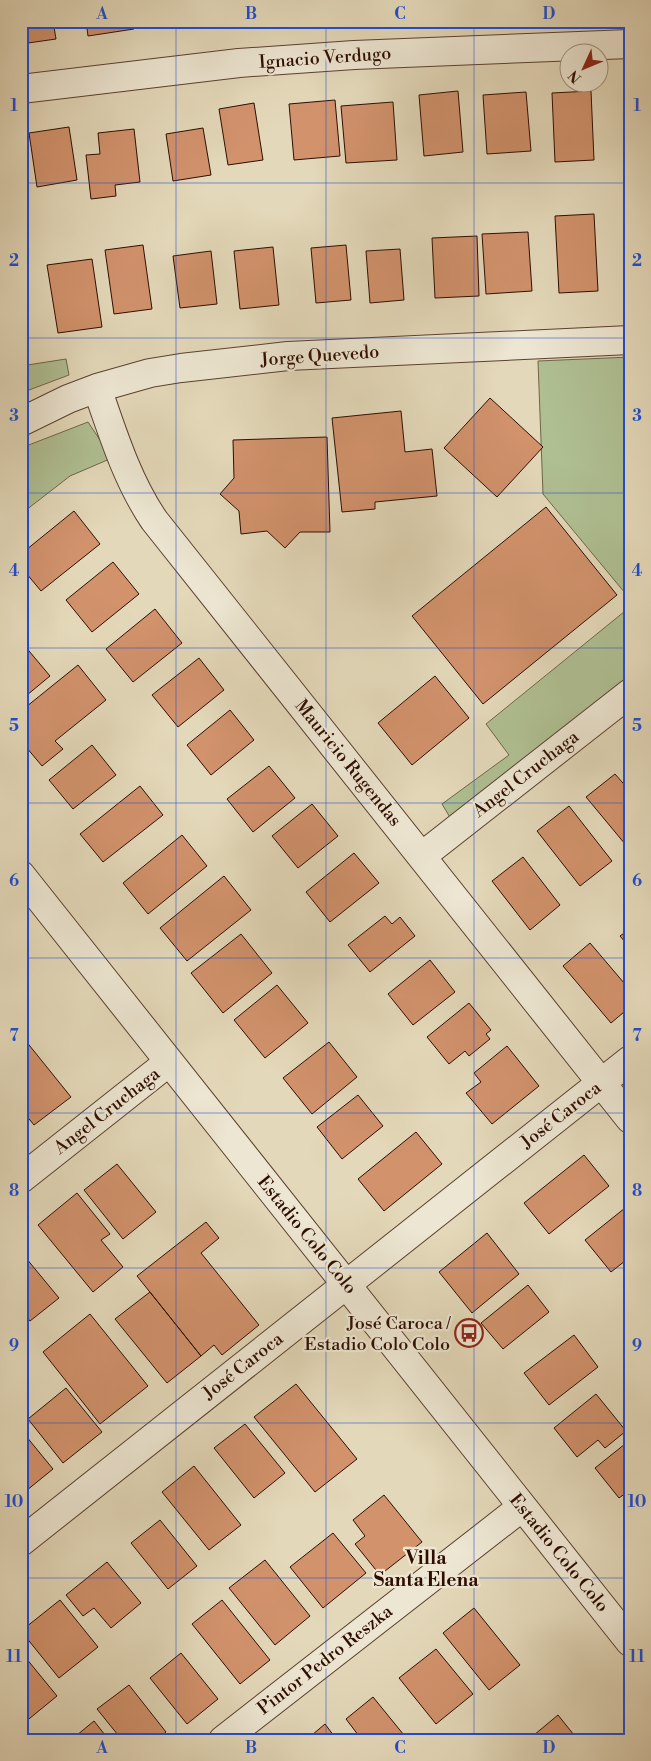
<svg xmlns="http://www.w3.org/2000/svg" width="651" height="1761" font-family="'Libre Bodoni',serif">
	<rect width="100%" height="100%" fill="#e3d8b9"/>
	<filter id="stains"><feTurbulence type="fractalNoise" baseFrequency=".004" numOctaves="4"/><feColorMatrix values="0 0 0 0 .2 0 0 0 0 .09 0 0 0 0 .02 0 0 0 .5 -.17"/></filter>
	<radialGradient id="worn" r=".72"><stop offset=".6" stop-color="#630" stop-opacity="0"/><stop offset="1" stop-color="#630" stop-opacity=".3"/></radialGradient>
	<!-- green -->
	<path fill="#afbf92" stroke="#6e664a" d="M630,357V599L543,494L538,361Z
		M66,359L69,375L21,393V366Z
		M88,422L112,458L70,476L21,514V448Z
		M630,607V679L451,819L442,804L509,755L486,724Z"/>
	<!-- building -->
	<path fill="#d1926c" stroke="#2e0d01" d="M21,21H53L56,39L21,44Z
		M86,21H132L134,29L88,36Z
		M153,21H184V25L154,28Z
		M204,21H270V22L204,26Z
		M458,91L463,152L424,156L419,95Z
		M591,91L594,160L555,162L552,93Z
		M526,92L531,151L487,154L483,95Z
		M335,100L340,156L294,160L289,104Z
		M393,102L397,160L346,163L341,106Z
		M254,103L263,160L228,165L219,109Z
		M69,127L77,180L37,187L29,133Z
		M203,128L211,175L173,181L166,134Z
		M134,129L140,182L115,185L116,196L91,199L86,155L100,154L98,133Z
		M594,214L598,291L559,293L555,216Z
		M528,232L532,291L486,294L482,234Z
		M477,236L479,296L435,298L432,238Z
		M143,245L152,309L114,314L105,250Z
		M346,245L351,300L316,303L311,248Z
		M273,247L279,305L240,309L234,251Z
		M400,249L404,300L370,303L366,251Z
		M211,251L217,304L180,308L173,256Z
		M92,259L102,327L58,333L47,265Z
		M21,295L28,331L21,333Z
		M490,398L543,447L497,497L444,448Z
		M401,411L405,452L432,449L437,496L375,502V509L342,512L332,418Z
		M327,437L330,532H300L285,548L267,531L241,534L239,511L220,494L234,478L233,440Z
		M546,507L617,595L483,704L412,616Z
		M74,511L100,544L41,591L21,567V554Z
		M113,562L139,594L92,632L66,600Z
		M155,609L182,643L133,682L106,649Z
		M24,645L50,676L21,700V648Z
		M199,658L224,690L178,727L152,695Z
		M78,665L106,700L55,741L63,749L42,766L21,741V711Z
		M435,676L469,718L412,765L378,723Z
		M230,710L254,740L211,775L187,745Z
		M92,745L116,775L73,809L49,780Z
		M269,766L295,798L253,832L227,799Z
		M615,774L630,791V850L586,797Z
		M140,786L163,815L103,862L80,834Z
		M312,804L338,836L298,868L272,836Z
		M569,806L612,861L580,886L537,831Z
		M182,835L207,866L148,914L123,883Z
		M354,853L379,883L330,922L306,892Z
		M523,857L560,905L530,930L492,881Z
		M224,876L251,910L187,961L160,928Z
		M385,916L392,924L400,917L415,936L370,972L348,945Z
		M630,929V948L620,936Z
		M241,934L272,973L223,1013L191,973Z
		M590,943L630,990V1007L611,1023L563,966Z
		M430,960L455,992L413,1025L388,994Z
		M277,985L308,1023L265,1058L234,1020Z
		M469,1003L491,1030L486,1034L490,1039L469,1056L465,1051L449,1064L427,1037Z
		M21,1035L71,1097L34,1125L21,1109Z
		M329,1042L357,1077L312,1114L283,1078Z
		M507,1046L539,1086L492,1124L466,1093L481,1082L474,1073Z
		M358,1095L383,1126L342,1159L317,1127Z
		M416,1132L442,1164L384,1211L358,1179Z
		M584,1155L609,1186L549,1234L524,1203Z
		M117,1164L156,1212L123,1239L84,1190Z
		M77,1193L110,1234L101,1240L123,1267L93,1292L38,1225Z
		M625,1208L630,1214V1257L611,1272L585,1240Z
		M206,1222L219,1238L201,1253L259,1325L222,1355L214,1345L201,1356L137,1276Z
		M487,1233L519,1274L472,1313L439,1272Z
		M21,1252L59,1298L30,1321L21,1310Z
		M528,1285L549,1312L503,1349L481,1323Z
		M150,1292L201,1356L167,1383L115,1319Z
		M90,1314L148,1386L100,1424L43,1352Z
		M574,1335L598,1367L549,1405L524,1373Z
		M296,1384L357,1459L315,1492L254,1417Z
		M66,1388L102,1432L63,1463L28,1419Z
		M596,1394L626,1431L605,1448L598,1440L577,1457L554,1428Z
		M245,1424L285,1473L254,1498L214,1448Z
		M21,1430L53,1469L21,1495Z
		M630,1440V1490L619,1498L595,1468Z
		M194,1466L241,1525L209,1550L162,1492Z
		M384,1495L422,1542L380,1575L355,1544L365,1536L353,1520Z
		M160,1520L197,1566L168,1589L131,1543Z
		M333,1533L366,1573L323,1608L290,1567Z
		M265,1560L310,1616L275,1645L229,1588Z
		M107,1562L141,1603L111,1628L94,1608L83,1616L66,1595Z
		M60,1600L98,1647L59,1678L21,1631Z
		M222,1600L270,1660L240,1684L192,1624Z
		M474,1608L520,1665L489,1690L443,1633Z
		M436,1649L473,1694L436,1724L399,1678Z
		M21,1652L57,1696L24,1723L21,1720Z
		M181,1653L218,1699L187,1724L150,1678Z
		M129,1685L166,1732L157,1740H122L97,1709Z
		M373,1697L408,1740H362L346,1719Z
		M558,1715L578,1740H528Z
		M94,1721L109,1740H71Z
		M325,1724L337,1740H306Z"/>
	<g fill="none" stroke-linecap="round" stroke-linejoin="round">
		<defs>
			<path id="minor" d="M21,89L239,63L354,55L630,44
				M97,388C113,434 127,480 154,520L630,1119
				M21,422L68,399L97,388L150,373L181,368L288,356L630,340
				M422,856L630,693
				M21,875L630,1642
				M21,1179L169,1062
				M21,1542L630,1060
				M223,1740L522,1507"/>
		</defs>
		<!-- minor casing -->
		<use href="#minor" stroke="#5b402f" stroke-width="30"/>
		<!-- minor -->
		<use href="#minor" stroke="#ede6d2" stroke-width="28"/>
	</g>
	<!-- grid -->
	<path fill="none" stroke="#1d4ed8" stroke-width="1" stroke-opacity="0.55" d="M176,21V1740M326,21V1740M474,21V1740M21,183H630M21,338H630M21,493H630M21,648H630M21,803H630M21,958H630M21,1113H630M21,1268H630M21,1423H630M21,1578H630"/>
	<!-- icons -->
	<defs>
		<symbol id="bus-ring" viewBox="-11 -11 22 22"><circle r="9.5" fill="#ede6d2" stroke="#8f2418" stroke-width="1.5"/><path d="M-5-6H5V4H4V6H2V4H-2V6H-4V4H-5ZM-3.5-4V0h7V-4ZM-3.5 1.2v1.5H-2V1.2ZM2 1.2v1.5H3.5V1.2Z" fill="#8f2418"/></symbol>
	</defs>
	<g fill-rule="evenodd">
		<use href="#bus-ring" x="453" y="1317" width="32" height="32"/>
	</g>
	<g text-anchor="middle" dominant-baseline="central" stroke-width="4.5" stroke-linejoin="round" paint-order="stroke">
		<!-- street labels -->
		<g font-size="18" fill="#2e0d01" stroke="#ede6d2">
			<text transform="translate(325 58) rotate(-4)">Ignacio Verdugo</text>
			<text transform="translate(320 356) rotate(-4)">Jorge Quevedo</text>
			<text transform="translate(348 763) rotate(51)">Mauricio Rugendas</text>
			<text transform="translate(526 774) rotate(-38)">Angel Cruchaga</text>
			<text transform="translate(107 1111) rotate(-38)">Angel Cruchaga</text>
			<text transform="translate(561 1115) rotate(-38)">José Caroca</text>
			<text transform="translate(307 1235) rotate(51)">Estadio Colo Colo</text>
			<text transform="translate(243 1366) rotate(-38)">José Caroca</text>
			<text transform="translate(559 1553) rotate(51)">Estadio Colo Colo</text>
			<text transform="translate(325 1660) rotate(-38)">Pintor Pedro Reszka</text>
		</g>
		<!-- poi labels -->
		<g font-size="18" fill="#2e0d01" stroke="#ede6d2" text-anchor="end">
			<text x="450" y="1323">José Caroca /<tspan x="450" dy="21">Estadio Colo Colo</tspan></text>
		</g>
		<!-- neighbourhood labels -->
		<g font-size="19" font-weight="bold" fill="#2e0d01" stroke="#ede6d2">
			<text x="426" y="1558">Villa<tspan x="426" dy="22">Santa Elena</tspan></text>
		</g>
	</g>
	<!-- margin -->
	<rect width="651" height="1761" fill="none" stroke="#e3d8b9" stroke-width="55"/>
	<!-- north arrow -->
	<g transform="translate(584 68) rotate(226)"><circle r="24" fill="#ede6d2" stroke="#a18f7e"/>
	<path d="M0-4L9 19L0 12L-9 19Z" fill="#8f2418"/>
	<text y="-8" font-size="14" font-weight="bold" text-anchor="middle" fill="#2e0d01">N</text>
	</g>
	<rect x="28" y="28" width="596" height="1706" fill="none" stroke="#1d4ed8" stroke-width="2"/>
	<g font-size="16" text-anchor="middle" font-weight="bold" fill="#1d4ed8">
		<text x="102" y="19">A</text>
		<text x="251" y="19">B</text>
		<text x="400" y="19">C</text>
		<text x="549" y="19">D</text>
		<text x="14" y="111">1</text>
		<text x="637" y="111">1</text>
		<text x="14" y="266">2</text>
		<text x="637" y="266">2</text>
		<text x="14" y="421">3</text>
		<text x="637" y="421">3</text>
		<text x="14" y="576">4</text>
		<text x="637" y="576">4</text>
		<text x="14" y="731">5</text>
		<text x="637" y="731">5</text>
		<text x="14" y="886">6</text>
		<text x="637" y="886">6</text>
		<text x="14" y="1041">7</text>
		<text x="637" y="1041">7</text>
		<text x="14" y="1196">8</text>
		<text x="637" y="1196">8</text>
		<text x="14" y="1351">9</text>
		<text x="637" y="1351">9</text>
		<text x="14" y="1507">10</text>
		<text x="637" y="1507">10</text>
		<text x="14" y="1662">11</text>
		<text x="637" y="1662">11</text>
		<text x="102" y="1753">A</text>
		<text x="251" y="1753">B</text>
		<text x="400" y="1753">C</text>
		<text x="549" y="1753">D</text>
	</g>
	<rect width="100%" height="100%" filter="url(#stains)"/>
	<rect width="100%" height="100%" fill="url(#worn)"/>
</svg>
